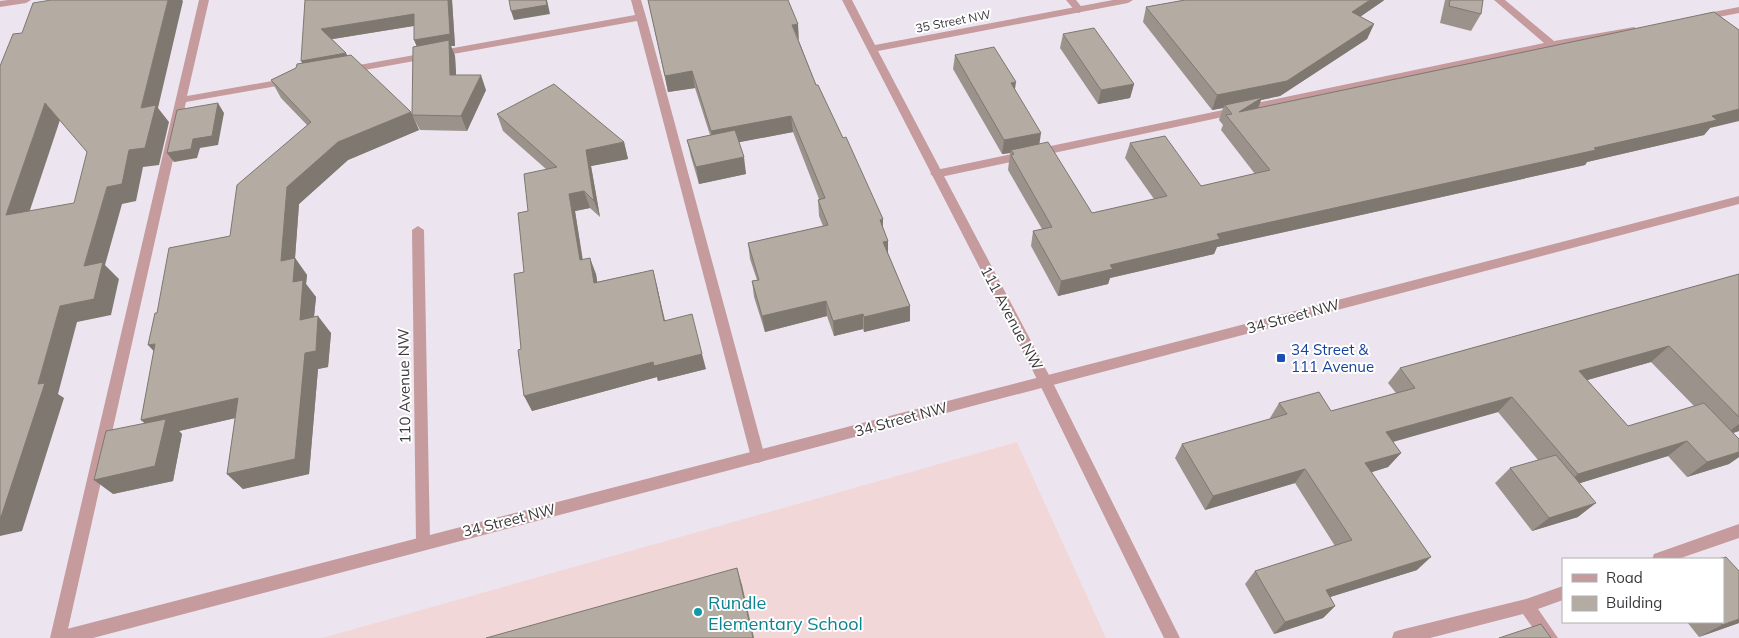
<svg xmlns="http://www.w3.org/2000/svg" width="1739" height="638" font-family="Mulish,sans-serif">
	<rect width="100%" height="100%" fill="#ece5f0"/>
	<!-- education -->
	<path fill="#f2d7d8" d="M1017,442L1106,638H322Z"/>
	<g fill="none" stroke-linecap="round" stroke-linejoin="round">
		<!-- service -->
		<path fill="#c59b9d" fill-rule="evenodd" d="M199,0H209L187,96L289,78L294,81L289,84L186,102L66,638H50Z
			M631,0H641L646,17L765,457L763,461L758,463L753,461L751,457L637,21L348,73L343,70L348,67L635,15Z
			M1066,0H1076L1084,10L1079,13L1076,12Z
			M1494,0H1505L1554,41L1634,27L1639,30L1634,33L1552,47L936,178L930,174L936,170L1544,43Z
			M1739,7V13L1703,20L1698,17L1703,14Z
			M1739,524V538L1678,559H1652L1654,554Z
			M1563,586V600L1538,609L1558,638H1540L1523,614L1430,638H1392L1394,632L1400,630L1526,599Z"/>
		<!-- minor -->
		<path fill="#c59b9d" fill-rule="evenodd" d="M8,0H31L26,3L0,7V1Z
			M842,0H852L875,45L1113,0H1133L1128,3L878,51L1050,377L1180,638H1164L1039,383Z
			M418,226L424,230L430,542L428,547L423,549L418,547L416,542L412,230Z"/>
		<!-- tertiary -->
		<path fill="#c59b9d" fill-rule="evenodd" d="M1739,196V204L93,638H55L57,632L63,630Z"/>
	</g>
	<!-- wall -->
	<path fill="#9b938b" fill-rule="evenodd" d="M305,0H452L455,46H451L455,56L456,75L486,90L467,131L420,130L412,115L417,46L414,26L332,39L347,55L411,112L419,130L348,160L299,204L295,258L307,275L306,284L316,297L314,317L331,333L328,367L318,369L309,474L243,489L227,474L235,418L179,431L182,434L173,481L113,494L145,423L141,420L154,351L157,313L230,236L307,125L281,98L271,80L296,68L302,63Z
		M648,0L799,41L816,85L883,219V228L888,241V253L910,306V321L864,332L863,329L834,336L827,316L765,332L754,297L752,281L757,280L750,259L748,243L823,226L819,216L818,200L819,199L793,132L739,142L746,174L699,184L691,157L687,140L710,135L695,88L668,92Z
		M1185,0H1384L1383,1L1360,17L1374,24L1367,39L1280,96L1261,100L1258,108L1710,128L1704,135L1587,162L1585,165L1217,247L1214,254L1110,278L1108,284L1058,296L1031,246L1033,231L1042,229L1008,170L1010,153L1002,154L953,69L955,55L1015,89L1039,144L1092,213L1154,199L1125,158L1130,143L1201,186L1255,174L1221,130L1223,125L1219,120L1223,108L1212,110L1143,22L1146,7Z
		M1445,0H1483L1481,14L1471,31L1440,23Z
		M1063,34L1134,84L1130,98L1098,104L1060,48Z
		M497,114L624,142L628,159L591,166L600,217L590,208L575,211L583,260L596,274L597,282L653,270L665,320L706,369L658,381L657,377L532,411L521,349L524,272L528,211L546,169L503,131Z
		M1739,274V431L1733,433L1739,439V457L1729,464L1687,477L1668,456L1580,483L1578,517L1532,531L1495,483L1510,468L1538,460L1498,412L1393,442L1401,453L1388,467L1372,472L1417,570L1330,597L1335,606L1323,618L1274,634L1245,584L1255,571L1335,546L1295,483L1205,510L1175,458L1182,444L1270,419V418L1279,403L1331,411L1396,393L1388,383L1400,368ZM1651,362L1694,406L1628,426L1587,380Z
		M1687,622H1723L1739,623L1699,637Z"/>
	<!-- shaded-wall -->
	<path fill="#7e7871" d="M168,0H182L183,1L158,108L169,122L159,165L143,167L136,201L122,204L105,265L119,279L111,315L77,322L58,394L64,398L22,531L0,536V517L38,384L60,306L84,266L107,187L129,150L141,108Z
		M448,0H452L455,46H451L455,56L457,90L419,52L414,40Z
		M546,0H547L550,14L514,20L511,11Z
		M1370,0H1384L1383,1L1345,27L1352,12Z
		M414,14L419,25L327,40L321,29Z
		M798,24L799,41L792,25Z
		M1374,24L1367,39L1280,96L1261,100L1257,112H1239L1225,105L1223,108L1212,110L1217,95Z
		M346,53L352,64L308,72L301,61Z
		M692,71L695,88L668,92L665,76Z
		M481,75L486,90L467,131L461,116Z
		M1016,82L1014,96L1011,83Z
		M1134,84L1130,98L1098,104L1101,90Z
		M45,103L60,120L23,231L6,215Z
		M218,103L224,113L218,145L200,148L197,158L174,162L167,153L193,139Z
		M1739,109V121L1710,128L1704,135L1587,162L1585,165L1217,247L1214,254L1110,278L1108,284L1058,296L1061,281L1110,265L1217,234Z
		M411,112L419,130L348,160L299,204L295,258L307,275L306,284L316,297L312,337L300,320L293,282L281,261L287,187L338,142Z
		M791,116L793,132L714,147L711,131Z
		M1041,133L1039,147L1011,150L1010,153L1002,154L1004,140Z
		M624,142L628,159L591,166L600,217L594,201L586,150Z
		M744,157L746,174L699,184L696,167Z
		M584,191L590,208L575,211L585,277L580,260L569,194Z
		M883,219V236L880,220Z
		M888,241V257L883,242Z
		M590,258L596,274L600,299L594,283Z
		M653,270L657,286L668,337L664,321Z
		M826,301L827,316L765,332L762,316Z
		M910,306V321L864,332V317Z
		M863,314V329L834,336L833,321Z
		M318,316L331,333L328,367L318,369L309,474L243,489L227,474L305,353Z
		M155,344L164,362L148,345Z
		M1669,346L1651,362L1563,387L1579,371Z
		M702,354L706,369L658,381L657,377L532,411L524,396L653,362Z
		M1512,397L1498,412L1374,447L1386,432Z
		M238,398L253,414L179,431L182,434L173,481L113,494L94,480L158,435L141,420Z
		M1739,424V431L1723,436Z
		M1687,441L1668,456L1561,489L1578,474Z
		M1739,452V457L1729,464L1687,477L1707,462Z
		M1401,453L1388,467L1353,478L1365,463Z
		M1305,469L1295,483L1205,510L1213,496Z
		M1596,503L1578,517L1532,531L1549,518Z
		M1431,557L1417,570L1314,602L1326,590Z
		M737,568L742,585L754,638H753Z
		M1335,606L1323,618L1274,634L1285,622Z
		M1739,619V623L1699,637L1722,625Z"/>
	<!-- building -->
	<path fill="#b4aba2" stroke="#7e7871" fill-rule="evenodd" d="M51,0H168L141,108L156,105L145,148L129,150L122,184L107,187L84,266L103,262L94,299L60,306L38,384L45,383L1,517H0V66L13,34L22,33L33,3ZM45,103L87,152L74,203L6,215Z
		M305,0H448L450,34L414,40V14L321,29L346,53L301,61Z
		M509,0H546L547,5L511,11Z
		M648,0H788L798,24L792,25L816,85H818L843,138L846,137L883,219L880,220L888,241L883,242L910,306L864,317L863,314L833,321L826,301L762,316L752,281L759,280L748,243L828,225L818,200L825,198L791,116L711,131L692,71L665,76Z
		M1185,0H1370L1352,12L1374,24L1287,81L1217,95L1146,7Z
		M1450,0H1483L1481,14L1449,6Z
		M1714,12L1739,30V109L1712,116L1717,120L1594,148L1596,150L1217,234L1220,239L1110,265L1113,269L1061,281L1033,231L1052,227L1011,155L1014,154L1011,150L1048,142L1092,213L1167,196L1130,143L1165,136L1201,186L1270,170L1226,115L1232,114L1225,105L1263,97L1239,112Z
		M1094,28L1134,84L1101,90L1063,34Z
		M449,40L450,75H481L461,116L412,115L413,47Z
		M994,47L1016,82L1011,83L1041,133L1004,140L955,55Z
		M351,55L411,112L338,142L287,187L281,261L295,258L293,282L303,280L300,320L318,316L316,351L305,353L295,459L227,474L238,398L141,420L155,344L148,345L155,313H157L169,248L230,236L237,185L311,122L271,80L296,68L297,64Z
		M554,84L624,142L586,150L594,201L584,191L569,194L580,260L590,258L594,283L653,270L664,321L692,314L702,354L654,366L653,362L524,396L518,350L521,349L514,274L524,272L518,213L528,211L524,174L557,167L497,114Z
		M218,103L212,136L193,139L191,149L167,153L177,110Z
		M735,130L744,157L696,167L687,140Z
		M1739,274V417L1669,346L1579,371L1628,426L1704,403L1739,439V452L1707,462L1687,441L1578,474L1512,397L1386,432L1401,453L1365,463L1431,557L1326,590L1335,606L1285,622L1255,571L1352,540L1305,469L1213,496L1182,444L1287,414L1279,403L1319,392L1331,411L1415,388L1400,368Z
		M166,419L155,466L94,480L106,431Z
		M1556,455L1596,503L1549,518L1510,468Z
		M1726,557L1739,571V619L1722,625L1720,622H1723V559H1718Z
		M737,568L753,638H486Z
		M1541,624L1551,638H1499Z"/>
	<!-- markers -->
	<rect fill="#1a4fb4" stroke="#fff" stroke-width="2" x="1276" y="353" width="10" height="10" rx="2.5"/>
	<circle fill="#0f9aa8" stroke="#fff" stroke-width="2" cx="698" cy="612" r="5"/>
	<g text-anchor="middle" dominant-baseline="central" stroke-width="4" stroke-linejoin="round" paint-order="stroke">
		<!-- far-street labels -->
		<g font-size="12" fill="#3a383c" stroke="#fff">
			<text transform="translate(953 21) rotate(-11)">35 Street NW</text>
		</g>
		<!-- street labels -->
		<g font-size="15" fill="#3a383c" stroke="#fff">
			<text transform="translate(1293 316) rotate(-15)">34 Street NW</text>
			<text transform="translate(1012 318) rotate(62)">111 Avenue NW</text>
			<text transform="translate(404 386) rotate(-91)">110 Avenue NW</text>
			<text transform="translate(901 419) rotate(-15)">34 Street NW</text>
			<text transform="translate(509 520) rotate(-14)">34 Street NW</text>
		</g>
		<!-- transit labels -->
		<g font-size="15" fill="#164399" stroke="#fff" text-anchor="start">
			<text x="1291" y="349">34 Street &amp;<tspan x="1291" dy="17">111 Avenue</tspan></text>
		</g>
		<!-- near-culture labels -->
		<g font-size="18" fill="#0d838f" stroke="#fff" text-anchor="start">
			<text x="708" y="602">Rundle<tspan x="708" dy="21">Elementary School</tspan></text>
		</g>
	</g>
	<!-- legend -->
	<rect x="1562" y="558" width="162" height="65" fill="#ffffff" stroke="#b0afb1"/>
	<rect x="1572" y="574" width="25" height="8" fill="#c59b9d" stroke="#b0afb1"/>
	<text x="1606" y="583" font-size="15" fill="#3a383c">Road</text>
	<rect x="1572" y="596" width="25" height="15" fill="#b4aba2" stroke="#b0afb1"/>
	<text x="1606" y="608" font-size="15" fill="#3a383c">Building</text>
</svg>
